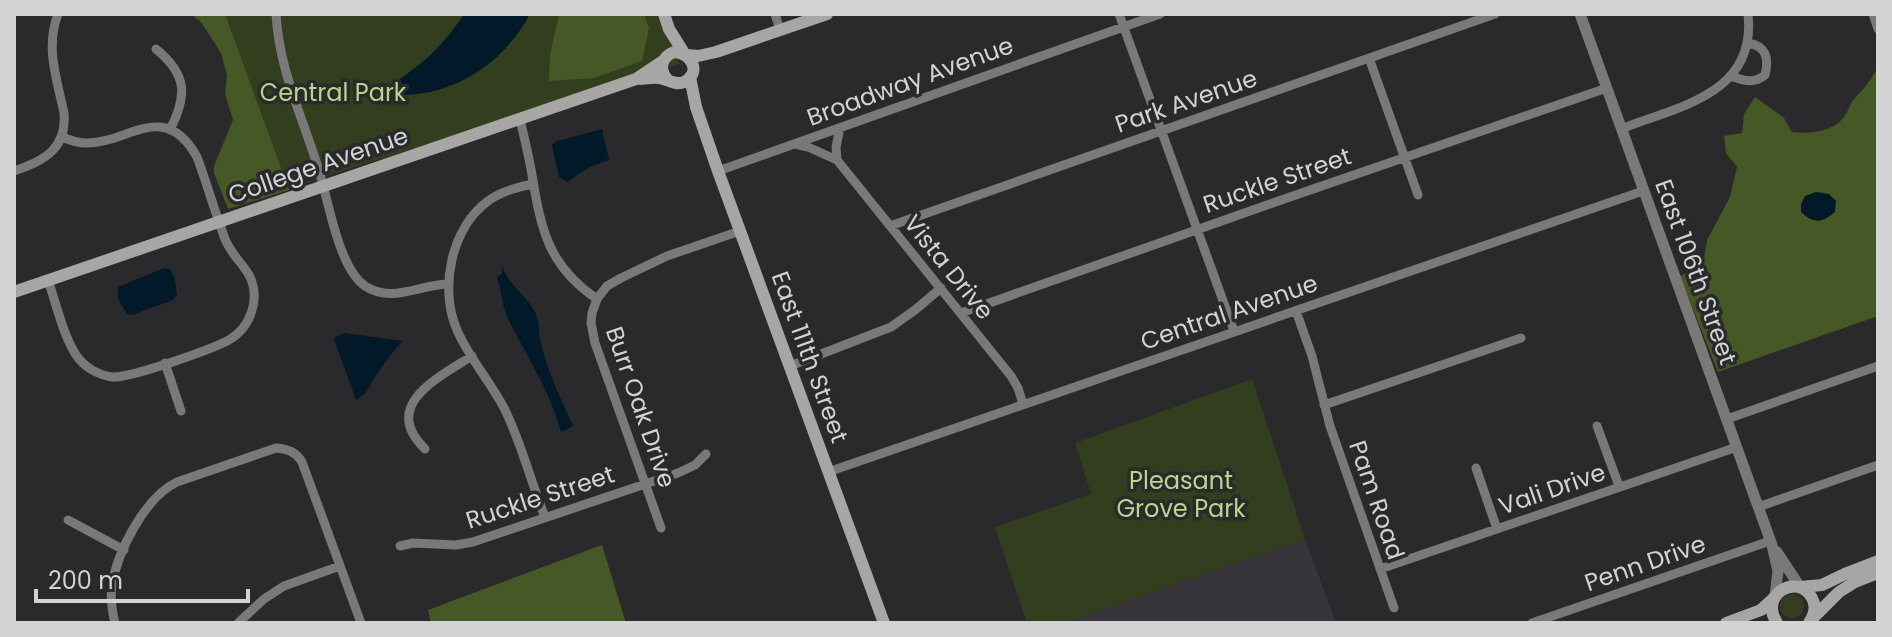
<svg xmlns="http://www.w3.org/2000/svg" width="1892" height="637" font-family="Poppins,sans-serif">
	<rect width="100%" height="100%" fill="#2a292c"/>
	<!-- built -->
	<path fill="#37353b" d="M1305,539L1336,623H1065Z"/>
	<!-- green -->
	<path fill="#333e1f" d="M222,14H663L680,64L318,179L283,192Z
		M1252,379L1305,539L1065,623H1027L995,527L1091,494L1075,443Z
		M1780 606a12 12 0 1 1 24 0a12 12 0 1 1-24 0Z"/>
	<!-- forest -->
	<path fill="#475827" d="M191,14H225L289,190L228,209L214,173V166L233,120L225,94L227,75L221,53L201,22Z
		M559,14H644L649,28L642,61L594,78L549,81L550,55Z
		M1878,68V316L1718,372L1680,276L1703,265L1707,240L1730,197L1737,167L1726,153L1724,136L1742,133L1744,114L1755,97L1784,118L1792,132C1810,134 1835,132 1845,115C1849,110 1850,103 1855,98C1865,88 1870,80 1878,68Z
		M602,545L626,623H431L428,610Z"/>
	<!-- water -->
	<path fill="#011929" d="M464,14H530C500,70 441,104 377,93C413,73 442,49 464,14Z
		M602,129L609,160C593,165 581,171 568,182L559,177L552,145L555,142Z
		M1816,192L1829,194L1836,201L1835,212C1821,224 1813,223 1801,212V204L1805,196Z
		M502,266C508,284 526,295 535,312C540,322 538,333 541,343C547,371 561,399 573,426L561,432C550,391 528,358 509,321C502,307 502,292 497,278L502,273Z
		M164,268L170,269L175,279L177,295L173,300L132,315L127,314L118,299V287Z
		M344,333L403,341C393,351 385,362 377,374C370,384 368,394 356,400L335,342L334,338Z"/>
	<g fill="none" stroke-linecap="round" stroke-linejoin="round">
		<!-- minor -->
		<path stroke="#7a7978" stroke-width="9" d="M276,14C279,71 304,120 320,174C329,204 339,268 365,286C392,304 420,284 449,284
			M775,14L780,30
			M1119,14L1234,331
			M1873,14L1878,29
			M156,49C188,75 187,96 170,130
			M1369,58L1418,195
			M1731,76C1744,81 1754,84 1765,75C1769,59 1767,46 1748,43
			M520,119C524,137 529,156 532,175C541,229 548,266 597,299
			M1621,129C1679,106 1757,94 1748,14
			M795,144L808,147L837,160L1011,376L1018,388L1023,404
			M837,160L836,147L840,128
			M14,171C44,161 67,149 64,113C57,79 45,48 58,14
			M718,171L1160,14
			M533,184C517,187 501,191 488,201C451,228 439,289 457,330C469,358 490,381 504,408C521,441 531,483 545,517
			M890,226L1495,14
			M48,280C56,303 63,335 76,355C84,367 98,375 112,377C131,378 210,350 229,340C251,327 261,298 249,275C241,261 232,256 225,239C215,212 207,184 197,157C164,98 128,144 86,143C77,143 69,140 62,137
			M1296,311L1312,356L1330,426L1394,608
			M961,313L1287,198L1607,88
			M165,363L181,411
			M790,366L891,327L915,310L941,288
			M1324,405L1521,338
			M1727,419L1878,366
			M1597,426L1619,486
			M425,449C380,405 439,377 472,356
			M1476,468L1497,529
			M828,472L1643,191
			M1758,507L1878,465
			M68,520L124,550
			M661,528L595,343L591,323L592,313L597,299L607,286L621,278L667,256L740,231
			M400,546L413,543L456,545L473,542L678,473L695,465L706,454
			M1380,569L1737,447
			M115,623C112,611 110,598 112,586C117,552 145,497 177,482L276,448C288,449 296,452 302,462L361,623
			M238,623L264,599L284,586L340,566
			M1532,623L1770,541"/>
		<!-- tertiary -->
		<path stroke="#7a7978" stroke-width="11" d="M1580,14L1772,545L1778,571L1775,596
			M1777,552L1800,587"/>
		<!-- secondary -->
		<path stroke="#a8a6a5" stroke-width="12" d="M664,14L669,29L684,53
			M687,55L698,56L716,52L827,14
			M690,77L696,107L718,171L884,623
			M640,79C646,79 652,77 659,78C668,79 675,86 684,82C702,73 692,53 674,52C661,57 658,70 668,80
			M14,292L636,79L663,61
			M1801,587L1822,585L1847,573L1878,561
			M1812,619L1839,592L1855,582L1878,573
			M1726,623L1761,610L1774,598
			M1777,623C1758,594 1798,572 1812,598C1817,607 1814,615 1809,623"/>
	</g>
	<g text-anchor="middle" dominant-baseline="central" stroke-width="7" stroke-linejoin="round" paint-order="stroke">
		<!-- street labels -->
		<g font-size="24" fill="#d3d3d4" stroke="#2a292c">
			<text transform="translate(910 81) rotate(-20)">Broadway Avenue</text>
			<text transform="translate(1186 101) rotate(-19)">Park Avenue</text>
			<text transform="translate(318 165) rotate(-19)">College Avenue</text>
			<text transform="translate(1277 180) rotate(-19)">Ruckle Street</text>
			<text transform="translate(949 267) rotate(51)">Vista Drive</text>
			<text transform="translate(1696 272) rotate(70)">East 106th Street</text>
			<text transform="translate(1229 312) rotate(-19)">Central Avenue</text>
			<text transform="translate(810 357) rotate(70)">East 111th Street</text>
			<text transform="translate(641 407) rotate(71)">Burr Oak Drive</text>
			<text transform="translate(1552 489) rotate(-19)">Vali Drive</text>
			<text transform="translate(540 497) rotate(-18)">Ruckle Street</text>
			<text transform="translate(1377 500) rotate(71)">Pam Road</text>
			<text transform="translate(1645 563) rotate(-19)">Penn Drive</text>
		</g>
		<!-- park labels -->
		<g font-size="24" fill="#bad689" stroke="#2a292c">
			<text x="333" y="92">Central Park</text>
			<text x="1181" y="480">Pleasant<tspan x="1181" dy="28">Grove Park</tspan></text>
		</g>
	</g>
	<!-- border -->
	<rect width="1892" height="637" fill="none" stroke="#d3d3d4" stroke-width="32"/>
	<!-- scale -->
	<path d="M36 589v12h212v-12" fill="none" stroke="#d3d3d4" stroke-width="4"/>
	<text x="48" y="589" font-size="24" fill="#d3d3d4" stroke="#2a292c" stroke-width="6" paint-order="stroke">200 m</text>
</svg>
